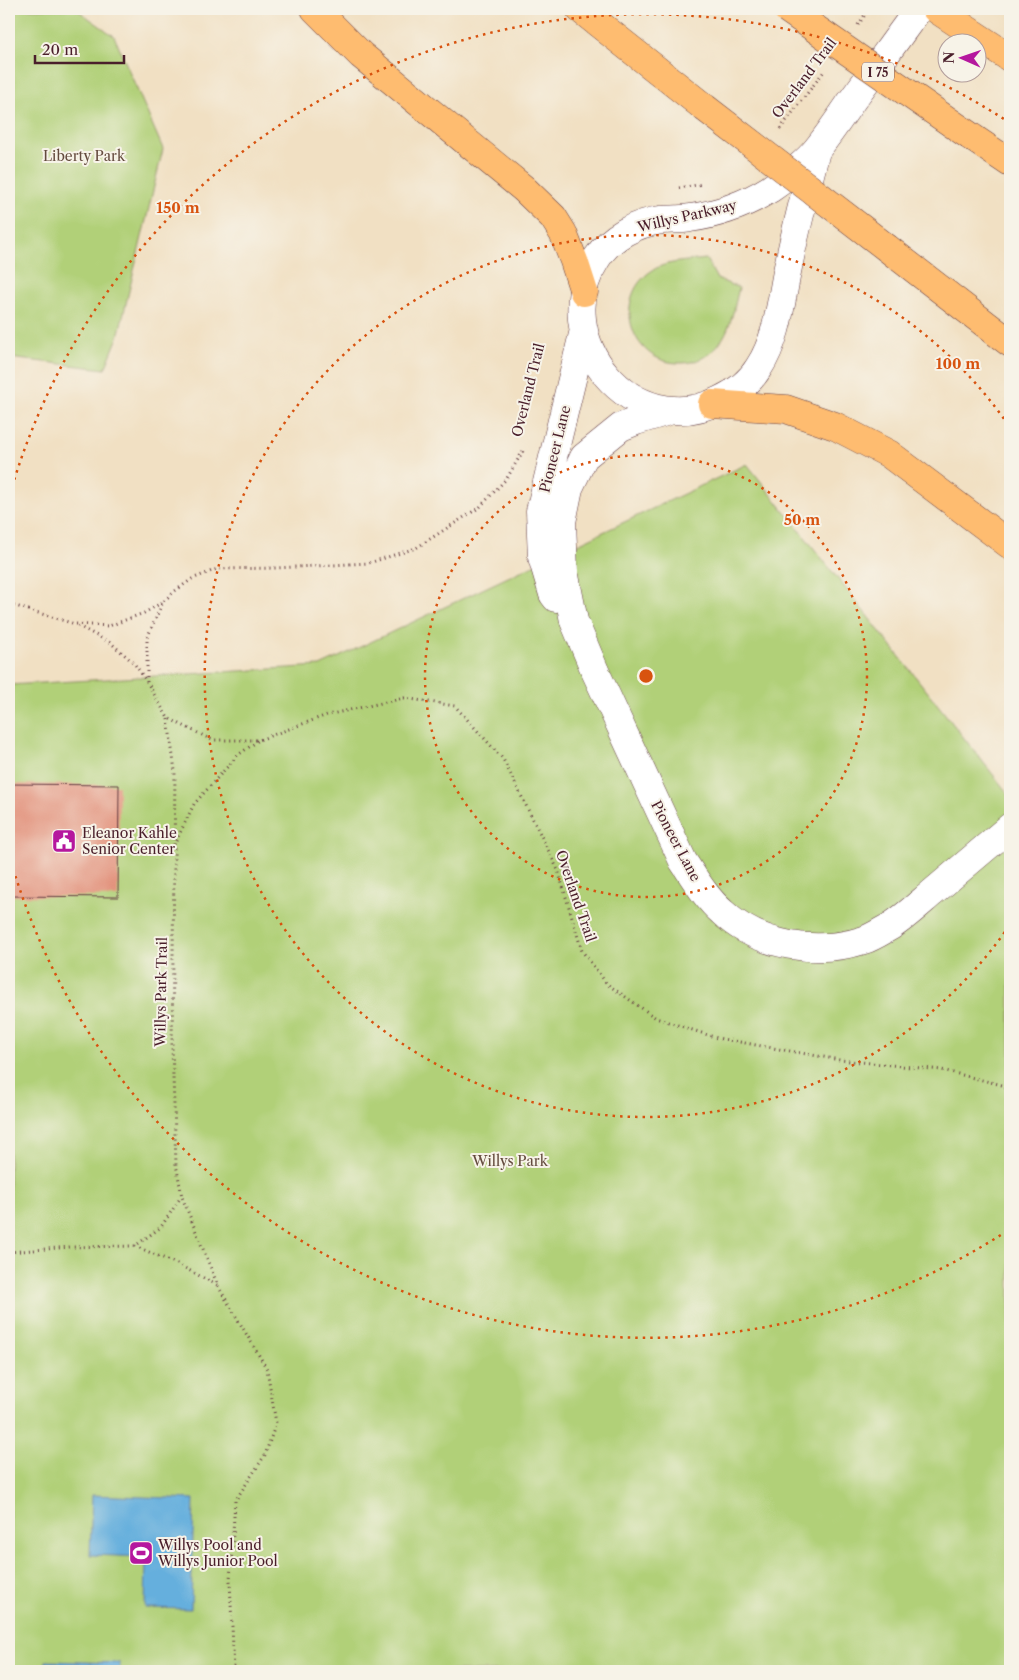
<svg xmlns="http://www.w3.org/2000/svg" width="1019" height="1680" font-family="'Libre Caslon Text',serif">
	<rect width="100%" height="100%" fill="#f7f3e8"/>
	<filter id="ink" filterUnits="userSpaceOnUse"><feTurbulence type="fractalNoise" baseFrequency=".02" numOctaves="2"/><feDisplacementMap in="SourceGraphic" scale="10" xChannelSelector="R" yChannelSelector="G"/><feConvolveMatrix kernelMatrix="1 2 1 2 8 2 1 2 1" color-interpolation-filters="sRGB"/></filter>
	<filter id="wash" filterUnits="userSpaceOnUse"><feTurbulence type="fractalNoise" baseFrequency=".0096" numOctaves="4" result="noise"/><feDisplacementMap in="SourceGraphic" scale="20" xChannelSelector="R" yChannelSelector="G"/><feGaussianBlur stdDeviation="1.12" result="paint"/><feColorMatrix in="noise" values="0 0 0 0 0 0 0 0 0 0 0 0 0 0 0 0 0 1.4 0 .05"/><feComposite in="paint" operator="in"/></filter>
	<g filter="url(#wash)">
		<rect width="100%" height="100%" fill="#f1e0c3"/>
		<!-- green -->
		<path fill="#b1d078" stroke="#7e7852" d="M9,9H76L114,36L163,149L118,337L105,369L9,358Z
			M706,259L717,279L739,288C734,307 731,330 718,345C709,356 696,363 682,363C626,365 609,287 661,266C675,261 692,261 706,259Z
			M747,464L1010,796V1671H9V685L320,666Z"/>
		<!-- water -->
		<path fill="#65afdd" stroke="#586784" d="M92,1495L194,1499L191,1609L145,1608L146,1557L90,1555Z
			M46,1661L120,1663L119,1671H45Z"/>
		<g id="blocks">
			<!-- building -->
			<path fill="#e18c76" d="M9,784L119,785L118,897L9,896Z"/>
		</g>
	</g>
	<g filter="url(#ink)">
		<use href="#blocks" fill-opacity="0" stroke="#633c42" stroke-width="1"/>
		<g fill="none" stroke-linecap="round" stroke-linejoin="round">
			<defs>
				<path id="minor" d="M816,151C806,190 796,228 788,267C781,300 778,338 759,367C750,382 735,393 720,400C633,444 545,337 597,258C611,236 637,223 661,220C671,219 680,220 690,218C718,214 746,204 770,189C786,178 805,164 817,149C831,132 843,113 856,95C876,68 895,41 915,14L916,9
					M672,410L636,421L621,427L584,457L569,488L562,522L564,571L574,621L595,671L683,861C695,879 706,898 722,912C759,947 817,955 864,940C873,937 882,931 891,926C905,917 919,904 932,893C958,871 984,849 1010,827
					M556,598L553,594L542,557L540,511L584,330"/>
				<path id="highway" d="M315,9L361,55L524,189L553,217L563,233L574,261L584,292
					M580,9L705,108
					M936,9L1010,58
					M970,136L1010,163
					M887,248L1010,343
					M712,404L786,409L835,426L889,454L1010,545"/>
			</defs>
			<!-- minor casing -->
			<use href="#minor" stroke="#633c42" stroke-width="29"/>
			<!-- highway casing -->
			<use href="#highway" stroke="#633c42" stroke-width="29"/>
			<!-- path -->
			<path stroke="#633c42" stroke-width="3" stroke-dasharray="1 4" stroke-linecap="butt" d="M858,25L869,9
				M780,129L825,70
				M679,188L703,184
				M523,451L507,478L480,507L416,548L369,563L277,568L217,569L192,579L175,591L163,602L147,638V682L168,718L212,740H259L327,715L404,698L455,706L503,759L558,870L582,951L607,984L656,1018L717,1038L840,1060L942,1070L1002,1085L1010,1091
				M9,604L75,624L109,626L144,613L163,602
				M78,626L111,643L134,663L147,682
				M168,719L175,771L172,1047L176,1164L182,1197L218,1286L267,1369L276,1423L265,1455L235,1501L230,1580L234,1671
				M176,841L194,804L238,755L259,740
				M135,1246L177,1264L217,1285
				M9,1252L70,1247L135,1246L161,1227L181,1197"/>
			<!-- minor -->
			<use href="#minor" stroke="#fff" stroke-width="28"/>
			<!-- highway -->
			<use href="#highway" stroke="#febc70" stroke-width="28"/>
			<defs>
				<path id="highway-bridge" d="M787,9L970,136
					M705,108L887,248"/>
			</defs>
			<!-- highway-bridge casing -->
			<use href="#highway-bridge" stroke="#633c42" stroke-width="29" stroke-linecap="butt"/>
			<!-- highway-bridge -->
			<use href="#highway-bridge" stroke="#febc70" stroke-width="28"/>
		</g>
	</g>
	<!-- distance rings -->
	<g fill="none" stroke="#d8530f" stroke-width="2.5" stroke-dasharray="2.5 5">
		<circle cx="646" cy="676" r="221"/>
		<path d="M1009 926A441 441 0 1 1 1009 426"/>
		<path d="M1007 1231A662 662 0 0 1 10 858M10 494A662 662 0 0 1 1007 121"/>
	</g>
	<!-- icons -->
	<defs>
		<symbol id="civic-square" viewBox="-11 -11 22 22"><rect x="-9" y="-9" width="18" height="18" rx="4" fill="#b5179e" stroke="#f7f3e8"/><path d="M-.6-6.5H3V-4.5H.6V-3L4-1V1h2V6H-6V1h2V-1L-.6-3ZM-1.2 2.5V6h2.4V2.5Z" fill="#fff"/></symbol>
		<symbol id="stadium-square" viewBox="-11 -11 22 22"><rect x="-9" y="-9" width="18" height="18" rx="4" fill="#b5179e" stroke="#f7f3e8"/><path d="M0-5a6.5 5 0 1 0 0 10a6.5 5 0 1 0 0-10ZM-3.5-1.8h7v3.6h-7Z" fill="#fff"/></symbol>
	</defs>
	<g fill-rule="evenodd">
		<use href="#civic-square" x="50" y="827" width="28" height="28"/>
		<use href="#stadium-square" x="127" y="1539" width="28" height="28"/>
	</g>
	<g text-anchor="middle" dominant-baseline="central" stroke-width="4" stroke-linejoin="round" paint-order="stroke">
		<!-- shield labels -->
		<rect fill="#f7f3e8" stroke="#7e5f64" stroke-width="1" x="862" y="62.5" width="32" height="19" rx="4"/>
		<g font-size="12" font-weight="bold" fill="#4a1f2b">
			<text x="878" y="72">I 75</text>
		</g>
		<!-- street labels -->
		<g font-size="14" fill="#4a1f2b" stroke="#f7f3e8">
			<text transform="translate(804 78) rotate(-53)">Overland Trail</text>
			<text transform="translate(687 216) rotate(-13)">Willys Parkway</text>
			<text transform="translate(528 390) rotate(-76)">Overland Trail</text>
			<text transform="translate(555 449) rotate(-76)">Pioneer Lane</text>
			<text transform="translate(676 841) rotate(62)">Pioneer Lane</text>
			<text transform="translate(576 896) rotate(71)">Overland Trail</text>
			<text transform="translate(161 992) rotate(-89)">Willys Park Trail</text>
		</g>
		<!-- park labels -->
		<g font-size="14" fill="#644b3e" stroke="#f7f3e8">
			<text x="84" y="156">Liberty Park</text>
			<text x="510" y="1161">Willys Park</text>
		</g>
		<!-- poi labels -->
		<g font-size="14" fill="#4a1f2b" stroke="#f7f3e8" text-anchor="start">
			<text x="82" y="833">Eleanor Kahle<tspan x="82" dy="16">Senior Center</tspan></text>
			<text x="158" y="1545">Willys Pool and<tspan x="158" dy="16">Willys Junior Pool</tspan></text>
		</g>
	</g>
	<circle cx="646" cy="676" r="8" fill="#d8530f" stroke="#f7f3e8" stroke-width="2.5"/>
	<g font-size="15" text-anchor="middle" font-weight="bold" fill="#d8530f" stroke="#f7f3e8" stroke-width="4" stroke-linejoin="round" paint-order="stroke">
		<text x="178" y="213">150 m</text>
		<text x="958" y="369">100 m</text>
		<text x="802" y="525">50 m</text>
	</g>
	<!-- margin -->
	<rect width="1019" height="1680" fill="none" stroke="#f7f3e8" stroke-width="30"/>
	<!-- north arrow -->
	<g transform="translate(962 58) rotate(272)"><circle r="24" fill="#f7f3e8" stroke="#b29e9c"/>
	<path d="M0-4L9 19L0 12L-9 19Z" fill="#b5179e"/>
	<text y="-8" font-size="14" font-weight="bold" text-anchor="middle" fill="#4a1f2b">N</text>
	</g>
	<!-- scale -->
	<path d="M35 55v8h89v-8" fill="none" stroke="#4a1f2b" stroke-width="2.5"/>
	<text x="42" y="55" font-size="15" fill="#4a1f2b" stroke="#f7f3e8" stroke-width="4" paint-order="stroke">20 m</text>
</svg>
